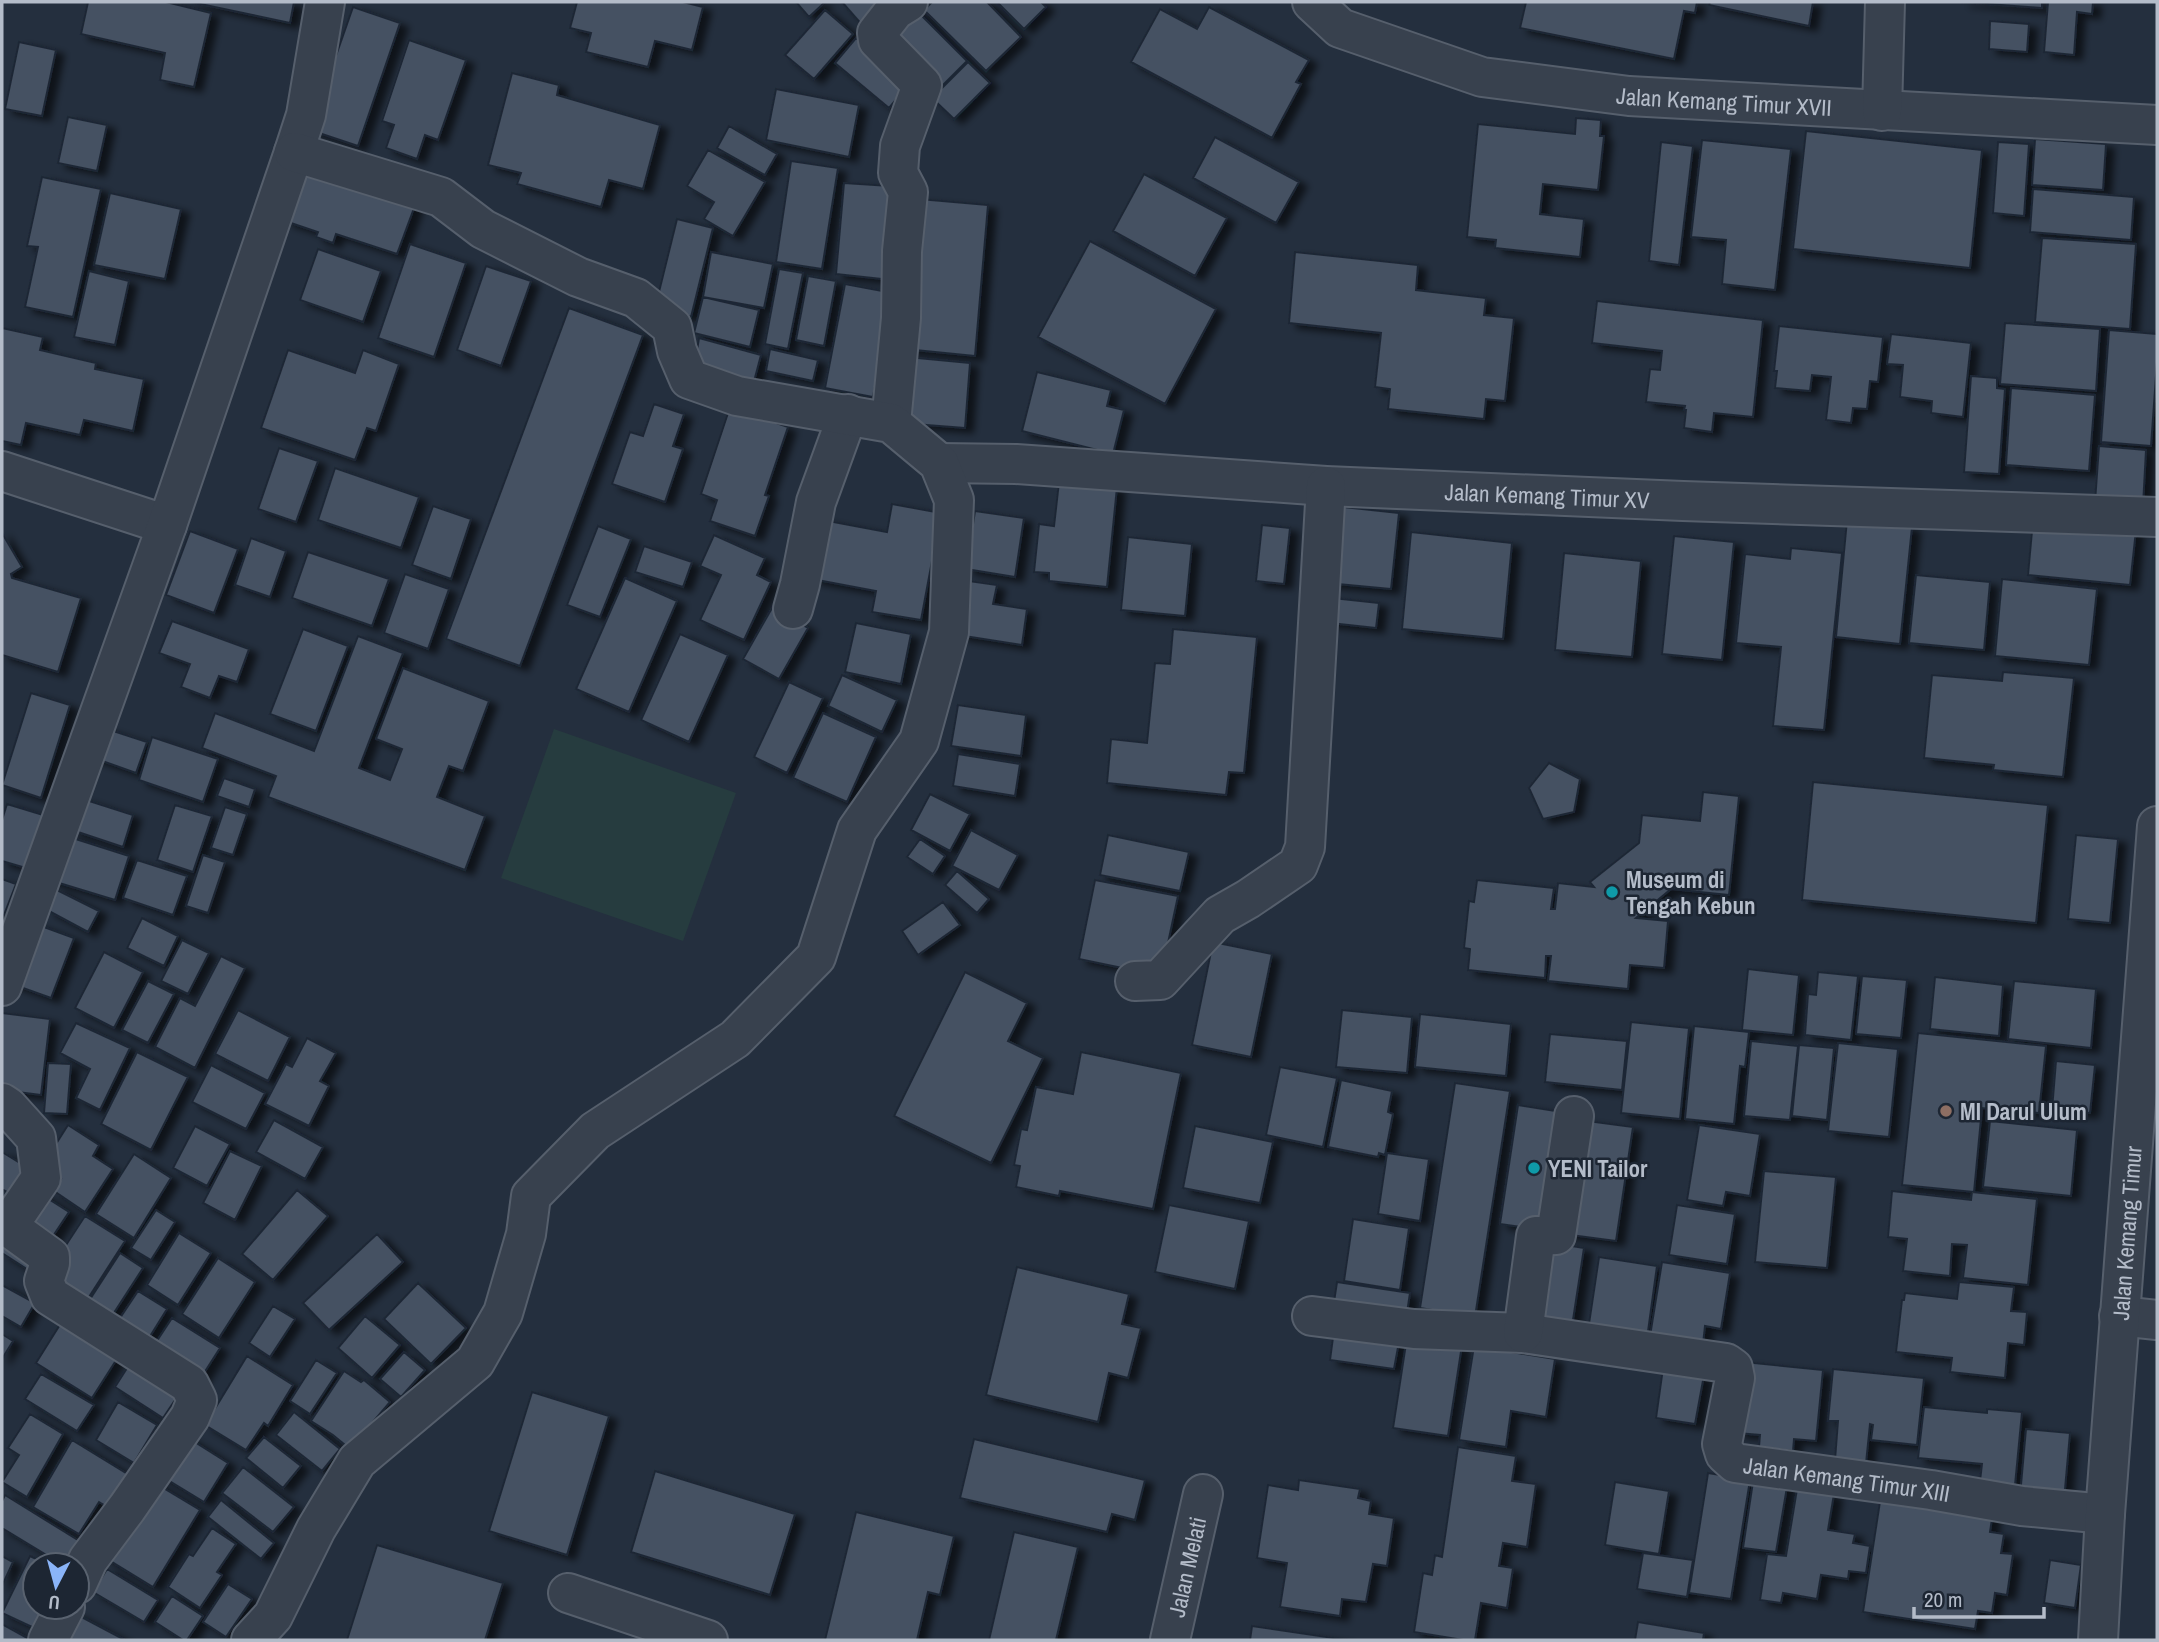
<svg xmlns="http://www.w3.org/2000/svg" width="2159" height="1642" font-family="'Archivo Narrow',sans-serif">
	<defs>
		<filter id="shadow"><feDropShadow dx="8" dy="4.5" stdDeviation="3.5" flood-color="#0009"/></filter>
	</defs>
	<rect width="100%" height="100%" fill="#242f3e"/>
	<!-- green -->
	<path fill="#263c3f" d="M554,729L736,793L683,941L501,878Z"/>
	<!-- building -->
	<path fill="#455162" stroke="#1f2835" stroke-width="2" filter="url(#shadow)" d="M88,2H166L211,13L194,87L160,80L165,53L81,34Z
		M191,2H294L290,23Z
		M577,2H683L703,7L692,50L655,41L648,67L586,52L591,33L570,28Z
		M796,2H823L824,3L809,17Z
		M842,2H892L863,26Z
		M932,2H987L1021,37L986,71L924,10Z
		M997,2H1041L1046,7L1024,29Z
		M1526,2H1697L1695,13L1684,11L1674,59L1520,28Z
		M1710,2H1813L1809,26L1709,5Z
		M1961,2H2042V8Z
		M2048,2H2093L2092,14L2077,12L2074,55L2044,52Z
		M911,5L967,61L940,88L884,33Z
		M353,7L400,23L358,146L310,130Z
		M1209,7L1309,60L1296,82L1301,84L1272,138L1131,62L1160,9L1197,29Z
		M825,10L853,34L814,79L785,55Z
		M1990,21L2029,24L2027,52L1989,49Z
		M856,38L910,83L889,108L835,63Z
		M409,40L466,60L438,140L425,135L417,159L386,148L394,125L382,121Z
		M19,42L56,50L42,116L5,109Z
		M968,62L990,83L954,119L932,98Z
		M512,73L559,85L557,95L660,125L643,189L609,180L601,207L517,184L521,173L488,165Z
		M776,89L859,105L849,157L766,140Z
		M68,117L107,125L97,171L58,163Z
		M1576,118L1601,120L1600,136H1604L1598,190L1543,184L1540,214L1584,219L1580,257L1495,248L1496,240L1467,237L1478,124L1575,134Z
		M729,126L777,154L765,175L717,148Z
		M1806,131L1982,150L1970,268L1793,249Z
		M1215,137L1299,182L1276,223L1193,178Z
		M2035,139L2106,144L2103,190L2032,185Z
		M1702,140L1791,149L1775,290L1722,284L1726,240L1691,237Z
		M1661,142L1693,146L1679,265L1649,261Z
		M1998,142L2029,144L2024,216L1993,213Z
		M708,150L765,182L733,236L704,219L714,202L687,186Z
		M791,161L838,168L822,269L776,262Z
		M302,172L417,200L397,254L336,234L333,243L316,237L318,232L285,221Z
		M1144,174L1227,218L1195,276L1113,231Z
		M42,177L101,189L73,317L25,307L38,247L27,246Z
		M844,183L890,186L882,279L836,274Z
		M2033,189L2134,197L2131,240L2030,232Z
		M110,193L181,209L165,279L94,265Z
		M919,199L988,205L975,356L905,349Z
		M677,219L713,228L691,317L655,308Z
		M2042,238L2136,244L2130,329L2035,322Z
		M1090,241L1216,309L1165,404L1038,337Z
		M410,244L466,263L434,357L378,338Z
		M318,249L381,271L363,322L300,300Z
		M711,252L773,264L764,308L703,297Z
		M1295,252L1418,265L1416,290L1486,298L1484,315L1514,318L1505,401L1486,399L1484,419L1388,409L1390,389L1375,387L1381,333L1289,323Z
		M486,266L531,281L501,366L457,350Z
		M779,269L803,273L788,349L765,344Z
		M89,271L129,281L115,345L74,337Z
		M808,276L836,281L824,346L796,340Z
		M845,284L893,293L873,397L825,388Z
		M703,297L759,310L750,347L694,333Z
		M1597,301L1763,320L1753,417L1714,413L1712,432L1684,428L1686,410H1684L1685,406L1646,402L1650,369L1660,370L1662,351L1592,343Z
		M569,308L643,335L520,666L446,639Z
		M2005,323L2100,329L2096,391L2000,384Z
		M1779,326L1883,337L1878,382L1870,381L1867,409L1853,408L1851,423L1826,420L1831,377L1812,375L1810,391L1775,388L1777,371H1774Z
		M2,328L43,337L40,350L96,363L95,369L144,379L133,431L84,420L80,435L26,423L21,445L2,441Z
		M2109,330L2157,334V362L2151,446L2101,442Z
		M1891,334L1971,343L1963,417L1931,413L1932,401L1900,397L1903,365L1887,364Z
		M699,338L761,355L752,389L694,369Z
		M770,349L818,360L813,381L766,371Z
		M288,350L355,373L363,350L399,364L376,431L367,428L355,460L261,428Z
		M907,357L970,363L965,428L901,423Z
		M1037,372L1111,390L1107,406L1124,410L1113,454L1022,431Z
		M1971,376L1997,378V388L2005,389L1999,474L1964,472Z
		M2011,388L2095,395L2089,471L2006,465Z
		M654,404L684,414L673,446L683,449L665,502L612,484L630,432L643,436Z
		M730,407L788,427L765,495L769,496L755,536L710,521L717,500L701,494Z
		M2099,446L2146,450L2143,506L2095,502Z
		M279,448L318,461L296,522L258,509Z
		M335,468L419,497L401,548L318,520Z
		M1059,482L1117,487L1107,587L1049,581V573L1034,572L1039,524L1054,526Z
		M892,504L941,513L921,620L872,612L876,591L812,579L823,520L887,532Z
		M433,506L471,519L451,579L412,565Z
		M1334,506L1399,513L1391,589L1327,583Z
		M975,511L1024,518L1015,577L966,569Z
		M1847,520L1912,527L1900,644L1836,637Z
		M2033,520L2136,530L2130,585L2028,575Z
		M1262,525L1290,528L1284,584L1256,581Z
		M598,526L631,539L600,617L567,605Z
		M190,531L238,549L214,613L166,595Z
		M1411,532L1512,543L1503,639L1402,629Z
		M2,533L22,567L11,574L12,578L81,598L58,672L2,655Z
		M714,535L765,558L757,575L771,582L744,640L700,620L721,575L700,566Z
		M1674,536L1734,542L1722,660L1662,654Z
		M1128,537L1192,544L1185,616L1121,610Z
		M251,538L286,551L270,597L235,585Z
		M644,546L692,562L683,587L635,572Z
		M1791,548L1842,553L1824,730L1773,726L1781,647L1736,643L1745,554L1790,559Z
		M308,552L389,579L372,626L292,598Z
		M1564,553L1641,561L1632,657L1555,650Z
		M405,574L449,589L428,649L384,633Z
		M1916,575L1990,582L1984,650L1909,643Z
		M625,578L677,601L629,712L576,689Z
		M2002,579L2097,589L2089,665L1995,656Z
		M969,581L997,585L993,604L1027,609L1022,645L958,635Z
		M1323,597L1379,603L1376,628L1321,622Z
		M772,608L808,628L779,679L743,659Z
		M172,621L249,649L237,682L219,676L210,698L181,687L190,664L159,653Z
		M856,623L911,634L901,684L845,672Z
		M303,629L348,646L316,731L270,714Z
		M1173,629L1257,637L1244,773L1229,772L1226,795L1107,783L1111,739L1147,743L1155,663L1170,664Z
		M680,634L728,655L689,742L641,720Z
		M358,636L403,653L359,768L390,780L402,749L376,739L403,668L489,701L463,771L449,766L437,797L485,816L465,870L268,797L276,776L202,748L215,713L314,751Z
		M2003,672L2074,678L2063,777L1993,770L1994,765L1924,758L1932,675L2002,681Z
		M842,675L897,700L882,732L828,706Z
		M789,682L823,698L787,773L754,757Z
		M31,693L70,705L41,798L2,785Z
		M958,705L1026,715L1021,756L951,746Z
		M823,713L876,737L847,802L793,778Z
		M101,727L147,742L136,773L91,757Z
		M152,737L218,759L203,802L139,780Z
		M958,754L1020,764L1015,796L953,786Z
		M1549,763L1580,779L1574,812L1543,819L1529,788Z
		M224,778L255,789L249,807L217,796Z
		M1813,782L2048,805L2036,923L1802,900Z
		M1703,792L1739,796L1729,895L1671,889L1636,918L1668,921L1664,968L1630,965L1628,989L1548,981L1551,956H1546L1545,978L1468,970L1470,949L1464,948L1469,901L1474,902L1477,880L1554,888L1551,909H1555L1558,883L1594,887L1590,882L1639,843L1642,815L1700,821Z
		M930,794L970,814L950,851L911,830Z
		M83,799L133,815L123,847L72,830Z
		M7,804L53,818L36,871L2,861V820Z
		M175,805L212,816L193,872L157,860Z
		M225,807L247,814L233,855L211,848Z
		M971,830L1018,855L999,890L952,866Z
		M60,834L129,856L115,900L46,879Z
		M1108,835L1189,852L1180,891L1100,875Z
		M2076,835L2118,839L2110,923L2068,919Z
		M920,839L945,856L933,874L907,857Z
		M203,855L225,862L208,913L186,906Z
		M137,860L187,876L173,915L123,898Z
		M957,871L989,899L977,913L945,885Z
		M2,879L16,884L2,920Z
		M1095,880L1178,896L1161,976L1079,959Z
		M57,890L99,911L88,932L47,910Z
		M943,902L960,925L918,955L902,931Z
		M142,918L178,936L164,966L127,948Z
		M33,923L74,938L51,998L9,983Z
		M182,940L209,953L188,994L161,981Z
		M1213,942L1272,954L1251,1057L1192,1045Z
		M104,952L143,972L114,1028L75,1008Z
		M221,956L245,968L195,1068L155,1047L180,998L195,1006Z
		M1748,969L1799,975L1793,1035L1742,1030Z
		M965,972L1027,1003L1008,1041L1043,1058L991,1163L894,1116Z
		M1818,972L1858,976L1851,1040L1805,1035L1808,994L1816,995Z
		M1862,976L1907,980L1901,1038L1856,1034Z
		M1935,977L2003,985L1999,1036L1930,1029Z
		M148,981L174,994L148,1043L122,1030Z
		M2014,981L2096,989L2091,1048L2008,1039Z
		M238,1010L290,1037L268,1081L215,1054Z
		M1342,1010L1412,1017L1407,1073L1336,1067Z
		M2,1013L50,1019L41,1095L2,1090Z
		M1420,1014L1511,1024L1506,1076L1415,1067Z
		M1631,1022L1689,1028L1680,1119L1621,1113Z
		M76,1023L130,1048L100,1110L76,1098L90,1069L60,1053Z
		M1694,1026L1749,1032L1745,1067L1740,1066L1734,1124L1685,1119Z
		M1918,1033L2046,1046L2039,1113L1982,1108L1974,1192L1902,1185Z
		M1550,1034L1627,1041L1622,1090L1545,1082Z
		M307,1038L336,1053L320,1081L329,1086L309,1126L265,1104L286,1064L292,1067Z
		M1751,1041L1798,1046L1790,1120L1744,1116Z
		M1838,1043L1898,1049L1889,1137L1828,1131Z
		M1799,1045L1834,1048L1827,1120L1792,1116Z
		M137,1052L188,1077L151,1150L101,1124Z
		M1081,1052L1181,1073L1153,1209L1060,1191L1059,1196L1016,1187L1020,1166L1014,1165L1021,1129L1027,1130L1036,1087L1073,1094Z
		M2056,1061L2095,1065L2090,1113L2052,1110Z
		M48,1063L71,1064L67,1114L44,1113Z
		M211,1065L265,1093L246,1129L192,1102Z
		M1280,1067L1337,1078L1323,1147L1266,1135Z
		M1341,1080L1392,1091L1388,1112L1393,1114L1385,1155L1379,1153L1378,1157L1328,1147Z
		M1455,1083L1510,1091L1475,1317L1420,1308Z
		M1518,1105L1568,1113L1550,1231L1500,1224Z
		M274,1120L323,1147L305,1179L256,1152Z
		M1580,1120L1633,1127L1616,1241L1563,1234Z
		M1990,1121L2077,1130L2071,1196L1983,1187Z
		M68,1125L99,1145L93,1156L113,1169L85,1212L54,1191L61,1179L42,1166Z
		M1699,1125L1760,1134L1750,1196L1726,1192L1723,1206L1687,1200Z
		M195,1126L230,1144L207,1186L173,1168Z
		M1195,1126L1273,1142L1260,1203L1183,1188Z
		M230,1151L262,1166L235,1220L203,1203Z
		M2,1152L41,1176L24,1202L2,1189Z
		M1387,1153L1429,1159L1420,1221L1378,1214Z
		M134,1154L171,1178L134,1238L96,1214Z
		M1764,1171L1836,1177L1827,1268L1755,1262Z
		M297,1190L328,1216L273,1280L242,1254Z
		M36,1191L69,1212L45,1248L12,1228Z
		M1892,1191L1971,1200L1972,1192L2037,1199L2028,1285L1963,1278L1967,1245L1952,1244L1950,1276L1903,1271L1907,1239L1888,1237Z
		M1169,1205L1249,1221L1235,1289L1155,1272Z
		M1677,1205L1735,1214L1727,1264L1669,1255Z
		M156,1210L175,1222L151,1260L131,1248Z
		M85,1216L125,1241L87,1300L47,1274Z
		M1353,1219L1409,1228L1400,1290L1344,1281Z
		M179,1233L211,1253L178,1305L147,1285Z
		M10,1234L41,1255L30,1271L2,1253V1246Z
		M377,1234L403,1262L329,1330L303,1303Z
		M1541,1241L1584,1248L1571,1333L1528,1326Z
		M120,1253L143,1268L108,1322L85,1307Z
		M1599,1257L1657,1266L1646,1346L1587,1337Z
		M218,1258L255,1282L219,1338L182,1314Z
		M1662,1262L1730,1273L1721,1329L1705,1326L1703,1344L1650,1336Z
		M1017,1267L1129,1294L1122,1324L1141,1328L1128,1378L1109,1373L1098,1422L986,1395Z
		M1337,1282L1410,1293L1405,1326L1332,1315Z
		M1959,1282L2014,1287L2011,1311L2027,1312L2024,1345L2008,1343L2005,1378L1950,1372L1952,1358L1896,1352L1902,1300H1904L1905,1293L1957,1299Z
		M418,1283L466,1328L431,1364L384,1319Z
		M2,1285L35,1303L21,1327L2,1316Z
		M138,1291L167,1309L144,1346L114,1327Z
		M273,1306L295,1319L270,1357L249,1343Z
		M66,1315L122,1351L92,1398L36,1363Z
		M365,1316L400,1345L372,1378L338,1348Z
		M172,1318L220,1348L197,1384L149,1353Z
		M1335,1322L1401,1331L1394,1369L1330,1360Z
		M2,1334L13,1341L2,1359Z
		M1407,1337L1462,1345L1448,1436L1393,1428Z
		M1474,1346L1555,1359L1546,1417L1511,1411L1506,1447L1459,1440Z
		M404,1352L425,1370L401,1397L380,1379Z
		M136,1354L185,1385L163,1418L115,1387Z
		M247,1356L293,1385L268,1426L264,1423L246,1450L205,1425Z
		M316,1360L337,1373L310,1414L290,1401Z
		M1744,1362L1823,1370L1816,1441L1794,1439L1793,1451L1759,1447L1760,1435L1737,1433Z
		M1663,1368L1704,1375L1695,1424L1656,1418Z
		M1833,1369L1924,1378L1917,1445L1871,1440L1873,1425L1870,1424L1866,1463L1835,1460L1838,1421H1828Z
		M344,1371L361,1382L364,1380L390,1402L350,1449L333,1435L311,1421Z
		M41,1374L94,1405L77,1431L25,1399Z
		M532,1392L609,1416L567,1555L489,1531Z
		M118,1402L157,1425L134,1463L96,1440Z
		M1924,1407L1987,1413V1409L2022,1412L2015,1485L1980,1481L1982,1464L1918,1458Z
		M294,1412L340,1449L322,1471L276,1435Z
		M30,1414L63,1434L27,1497L2,1482L19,1455L8,1448Z
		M2026,1429L2070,1433L2064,1500L2020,1496Z
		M182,1434L228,1463L204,1502L158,1474Z
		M264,1437L301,1466L283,1488L246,1458Z
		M974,1439L1145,1480L1135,1520L1112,1514L1107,1532L960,1498Z
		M72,1440L134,1478L114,1511L99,1502L79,1534L33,1507Z
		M1458,1447L1516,1456L1512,1481L1536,1484L1527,1547L1503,1543L1499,1566L1513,1568L1507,1608L1481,1603L1475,1640H1463L1414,1632L1423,1573L1432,1575L1435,1555L1442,1557Z
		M243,1467L294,1507L273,1532L222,1493Z
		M655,1471L795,1514L770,1595L631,1552Z
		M1708,1473L1750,1480L1731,1599L1689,1593Z
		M1754,1475L1788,1481L1776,1552L1743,1548Z
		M150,1480L200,1510L153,1587L104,1557Z
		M1299,1480L1360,1489L1358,1498L1371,1501L1369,1514L1394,1518L1387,1566L1373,1564L1366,1602L1342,1599L1340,1616L1280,1607L1287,1563L1257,1558L1268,1485L1298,1490Z
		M1615,1482L1669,1491L1659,1554L1605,1545Z
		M1797,1489L1834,1494L1828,1530L1855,1534L1853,1543L1870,1546L1866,1573L1849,1571L1848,1579L1821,1575L1817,1599L1783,1593L1781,1603L1760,1600L1767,1554L1786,1556Z
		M5,1495L81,1542L67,1565H63L2,1528V1501Z
		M1881,1495L1993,1512L1990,1532L2004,1534L2001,1553L2013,1554L2007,1595L1995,1593L1992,1613L1978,1611L1975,1629L1863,1612Z
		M221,1500L274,1543L261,1559L208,1517Z
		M856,1512L954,1536L940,1595L928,1592L917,1640H825Z
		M212,1528L236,1544L217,1572L222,1575L200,1608L168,1587L189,1554L193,1556Z
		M1014,1532L1078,1547L1056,1640H989Z
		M377,1545L503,1583L485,1640H347Z
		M1643,1553L1693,1560L1687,1597L1637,1589Z
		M2,1556L13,1562L2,1586Z
		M30,1556L49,1565H35V1607H60L47,1634L2,1613Z
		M2050,1560L2081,1565L2075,1608L2044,1603Z
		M107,1569L158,1600L144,1622L93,1592Z
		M228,1584L252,1599L226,1637L203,1622Z
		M172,1596L203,1616L187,1640H183L155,1622Z
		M74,1613L125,1640H59Z
		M1638,1622L1704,1633L1703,1640H1635Z
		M2,1624L31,1640H2Z
		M1252,1626L1347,1640H1250Z"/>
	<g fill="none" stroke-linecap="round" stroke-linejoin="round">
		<defs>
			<g id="minor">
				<path id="s1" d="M1312,2L1340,28L1482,77L1629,96L2157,125"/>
				<path d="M1882,111L1885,2"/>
				<path d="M891,423L901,318L902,251L908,192L898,173L900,146L922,85L878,40L877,33L895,10L908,2"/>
				<path id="s2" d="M939,463L1016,464L1326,486L1683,501L2157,517"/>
				<path d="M2,471L167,525"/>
				<path d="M793,609L800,584L816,502L848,414"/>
				<path d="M1135,981L1160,980L1220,915L1248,899L1298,865L1305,847L1326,486"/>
				<path d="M2,986L167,525L294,152L306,115L325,2"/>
				<path d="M2,1103L8,1107L36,1138L41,1178L11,1222L10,1228L50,1257V1263L44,1281L50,1296L189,1384L197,1400L190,1417L127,1508L88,1560L77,1584"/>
				<path id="s3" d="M1312,1316L1414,1329L1523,1333L1726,1363L1733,1368L1735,1378L1722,1444L1725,1454L1735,1463L1931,1490L2022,1506L2105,1514"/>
				<path d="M2119,1316L2157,1320"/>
				<path d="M1523,1333L1536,1236L1556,1235L1574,1116"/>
				<path d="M568,1593L708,1640"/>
				<path d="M48,1640L65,1607"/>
				<path d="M251,1640L273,1616L316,1529L357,1461L475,1362L503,1313L526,1234L531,1196L595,1131L735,1039L816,957L857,830L919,741L949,632L954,500L939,463L891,423L737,396L689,379L677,351L672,327L636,298L578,277L483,229L441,197L294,152"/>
				<path id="s4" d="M1170,1640L1203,1494"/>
				<path id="s5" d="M2098,1640L2105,1514L2157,826"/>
			</g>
		</defs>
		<!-- minor casing -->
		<use href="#minor" stroke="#565f6c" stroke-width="42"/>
		<!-- minor -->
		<use href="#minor" stroke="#38414e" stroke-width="38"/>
	</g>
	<!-- markers -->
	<g fill="#0f9aa8" stroke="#1d2633" stroke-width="2.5">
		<circle cx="1612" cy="892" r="7"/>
		<circle cx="1534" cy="1168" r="7"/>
	</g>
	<circle fill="#8d6e63" stroke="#1d2633" stroke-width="2.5" cx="1946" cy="1111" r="7"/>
	<g text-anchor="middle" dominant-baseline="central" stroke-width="5" stroke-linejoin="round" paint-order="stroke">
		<!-- street labels -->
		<g font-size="23" fill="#b4bcc9" stroke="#1d2633">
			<text stroke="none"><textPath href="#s1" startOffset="432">Jalan Kemang Timur XVII</textPath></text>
			<text stroke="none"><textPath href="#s2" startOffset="609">Jalan Kemang Timur XV</textPath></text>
			<text stroke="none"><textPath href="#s5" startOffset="408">Jalan Kemang Timur</textPath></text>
			<text stroke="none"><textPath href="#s3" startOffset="640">Jalan Kemang Timur XIII</textPath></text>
			<text stroke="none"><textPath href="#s4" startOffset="75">Jalan Melati</textPath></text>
		</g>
		<!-- poi labels -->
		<g font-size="23" font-weight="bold" fill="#b4bcc9" stroke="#1d2633" text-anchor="start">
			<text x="1626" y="879">Museum di<tspan x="1626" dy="26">Tengah Kebun</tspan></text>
			<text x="1960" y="1111">MI Darul Ulum</text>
			<text x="1548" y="1168">YENI Tailor</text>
		</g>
	</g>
	<!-- border -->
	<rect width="2159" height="1642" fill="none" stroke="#b4bcc9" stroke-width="7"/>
	<!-- north arrow -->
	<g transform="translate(56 1586) rotate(186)"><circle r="33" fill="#1d2633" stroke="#59626f" stroke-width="2"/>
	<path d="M0-5L12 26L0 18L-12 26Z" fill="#8ab4f8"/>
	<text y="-10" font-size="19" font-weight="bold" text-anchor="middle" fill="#b4bcc9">U</text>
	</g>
	<!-- scale -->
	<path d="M1914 1607v10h130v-10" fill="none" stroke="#b4bcc9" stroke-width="3.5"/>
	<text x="1924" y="1607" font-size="21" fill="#b4bcc9" stroke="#1d2633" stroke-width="5" paint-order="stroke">20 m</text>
</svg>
